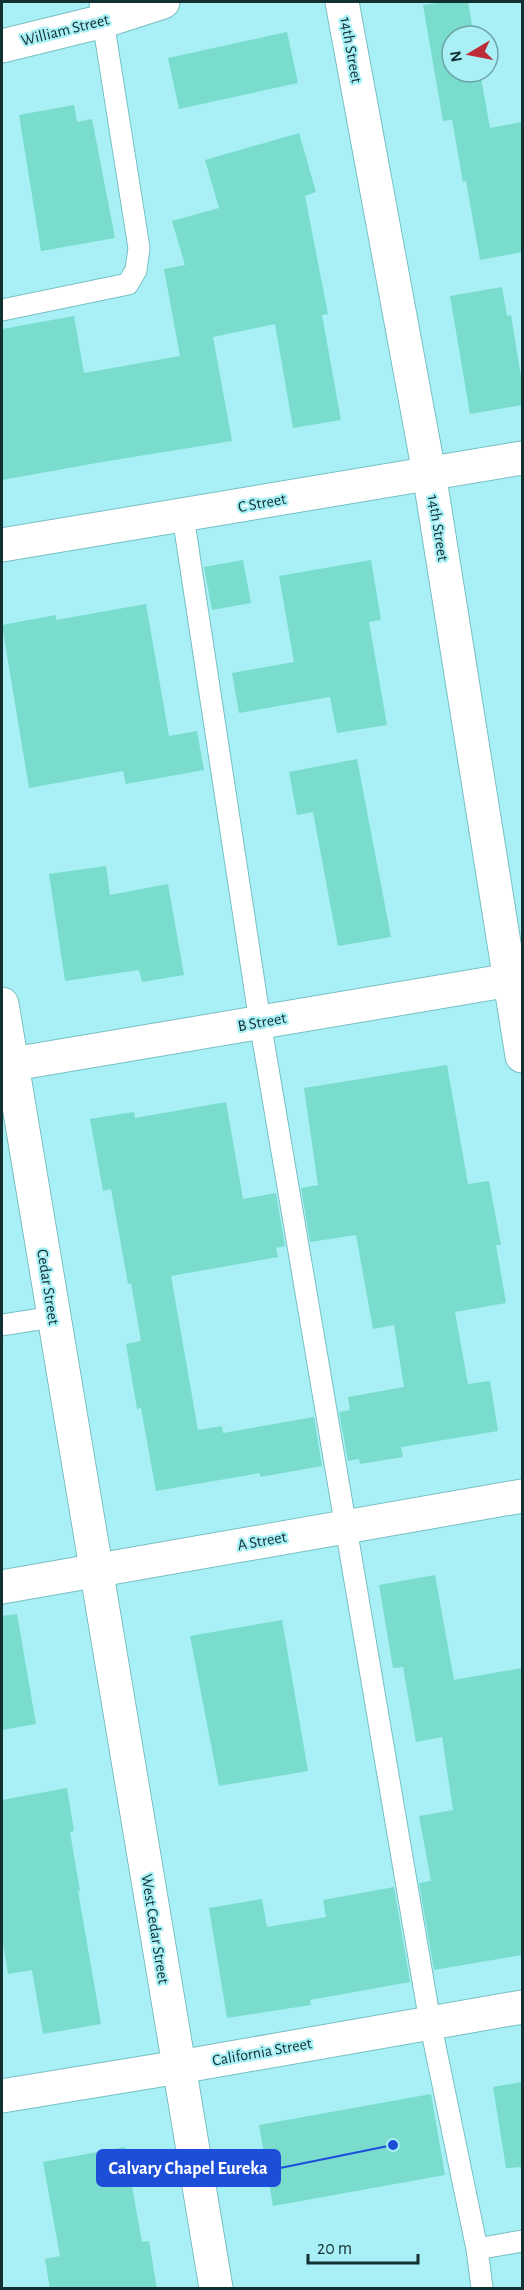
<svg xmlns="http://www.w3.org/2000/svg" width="524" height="2290" font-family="'Alegreya Sans',sans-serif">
	<rect width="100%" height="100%" fill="#a8f0f5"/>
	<!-- building -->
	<path fill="#79dccc" d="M444,2H468L474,36H452V72H480L490,128L522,122V252L480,260L466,181L463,182L452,120L443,121L423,5Z
		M287,32L298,83L179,109L168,58Z
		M74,105L77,122L92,119L115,238L41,251L19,115Z
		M299,133L316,192L305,196L328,314L322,315L341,420L293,428L275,324L213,337L232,441L102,462L2,480V329L74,316L84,373L180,356L164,269L185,265L172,221L219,208L205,160Z
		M502,287L507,316L511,315L522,383V405L470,414L450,296Z
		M243,560L251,603L212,610L204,567Z
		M371,560L381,620L369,622L387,725L337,733L330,697L239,713L232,673L294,662L279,576Z
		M146,604L169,736L197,731L204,770L126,784L123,771L29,788L2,625L56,615V620Z
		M357,759L391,937L338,946L313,812L297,815L289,772Z
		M106,866L110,895L168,884L184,975L142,982L139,970L65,981L49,874Z
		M447,1065L468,1184L489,1181L501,1245H496L506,1303L455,1312L468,1384L490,1381L498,1431L401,1447L403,1457L360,1464L359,1459L348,1461L339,1412L350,1410L348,1397L404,1387L394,1325L373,1329L356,1235L310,1242L301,1188L318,1185L304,1088Z
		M226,1102L243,1199L276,1193L285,1246L276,1248L278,1257L171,1276L198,1430L222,1426L223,1433L314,1417L322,1466L260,1477V1473L156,1491L141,1408L137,1409L126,1344L141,1341L131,1283L128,1284L111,1189L103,1191L90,1119L134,1112L135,1118Z
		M435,1575L454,1680L522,1668V1955L434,1970L419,1883L431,1881L419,1816L453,1810L442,1737L416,1742L403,1667L393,1668L379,1585Z
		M17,1614L36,1724L2,1730V1616Z
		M282,1620L308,1771L219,1786L190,1636Z
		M67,1788L74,1831L70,1832L80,1891H78L101,2024L43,2034L32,1970L8,1974L2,1938V1800Z
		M394,1887L410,1982L310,2000L311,2005L227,2018L209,1908L262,1899L267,1927L326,1917L323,1900Z
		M522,2082V2167L506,2168L493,2087Z
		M431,2094L445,2175L273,2206L259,2125Z
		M125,2147L142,2242L149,2241L157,2289H50L45,2259L60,2256L43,2162Z"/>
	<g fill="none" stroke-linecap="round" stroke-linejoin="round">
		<defs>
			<path id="lane" d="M2,310L128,284L136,270L139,248L100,2
				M183,516L260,1022L430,2022L477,2249L482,2288
				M2,1325L53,1317
				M477,2249L522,2241"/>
			<path id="street" d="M2,46L104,21L163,2
				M2,545L522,458
				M2,1004L216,2288
				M2,1066L522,978
				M2,1587L522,1496"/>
			<path id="secondary" d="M342,2L429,473L522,1056
				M2,2096L179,2067L522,2007"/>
		</defs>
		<!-- lane casing -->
		<use href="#lane" stroke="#79bfc4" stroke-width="23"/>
		<!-- street casing -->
		<use href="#street" stroke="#79bfc4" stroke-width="35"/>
		<!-- secondary casing -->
		<use href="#secondary" stroke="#79bfc4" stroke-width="35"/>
		<!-- lane -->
		<use href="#lane" stroke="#fff" stroke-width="21"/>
		<!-- street -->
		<use href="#street" stroke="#fff" stroke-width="33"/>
		<!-- secondary -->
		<use href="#secondary" stroke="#fff" stroke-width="33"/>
	</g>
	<g text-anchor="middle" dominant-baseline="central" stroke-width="4.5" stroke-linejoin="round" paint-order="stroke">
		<!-- street labels -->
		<g font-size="16" fill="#122f32" stroke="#a8f0f5">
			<text transform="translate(65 30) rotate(-14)">William Street</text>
			<text transform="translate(351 50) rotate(80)">14th Street</text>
			<text transform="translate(262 503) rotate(-10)">C Street</text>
			<text transform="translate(438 528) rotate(81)">14th Street</text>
			<text transform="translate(262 1022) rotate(-10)">B Street</text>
			<text transform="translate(48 1287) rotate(81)">Cedar Street</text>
			<text transform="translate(262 1541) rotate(-10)">A Street</text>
			<text transform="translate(155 1929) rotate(81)">West Cedar Street</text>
			<text transform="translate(262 2052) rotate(-10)">California Street</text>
		</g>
	</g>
	<!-- callouts -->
	<path fill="none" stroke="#1d4ed8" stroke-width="2" d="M393 2145L280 2168"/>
	<circle fill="#1d4ed8" stroke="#a8f0f5" stroke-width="2" cx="393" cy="2145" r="6"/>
	<rect fill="#1d4ed8" stroke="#1d4ed8" stroke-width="2" x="97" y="2150" width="183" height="36" rx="6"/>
	<g font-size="18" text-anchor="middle" font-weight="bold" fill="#fff">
		<text x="188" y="2174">Calvary Chapel Eureka</text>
	</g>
	<!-- border -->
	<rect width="524" height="2290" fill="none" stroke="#122f32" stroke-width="6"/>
	<!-- north arrow -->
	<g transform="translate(470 54) rotate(260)"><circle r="28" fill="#a8f0f5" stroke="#6ca3a7" stroke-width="1.5"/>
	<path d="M0-4.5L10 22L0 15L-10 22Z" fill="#bd2d39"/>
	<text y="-9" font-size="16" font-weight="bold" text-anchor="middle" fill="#122f32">N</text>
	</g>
	<!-- scale -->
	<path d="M308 2254v9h110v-9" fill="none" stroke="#122f32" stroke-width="3"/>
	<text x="317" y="2254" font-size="18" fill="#122f32" stroke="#a8f0f5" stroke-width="4.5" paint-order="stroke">20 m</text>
</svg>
